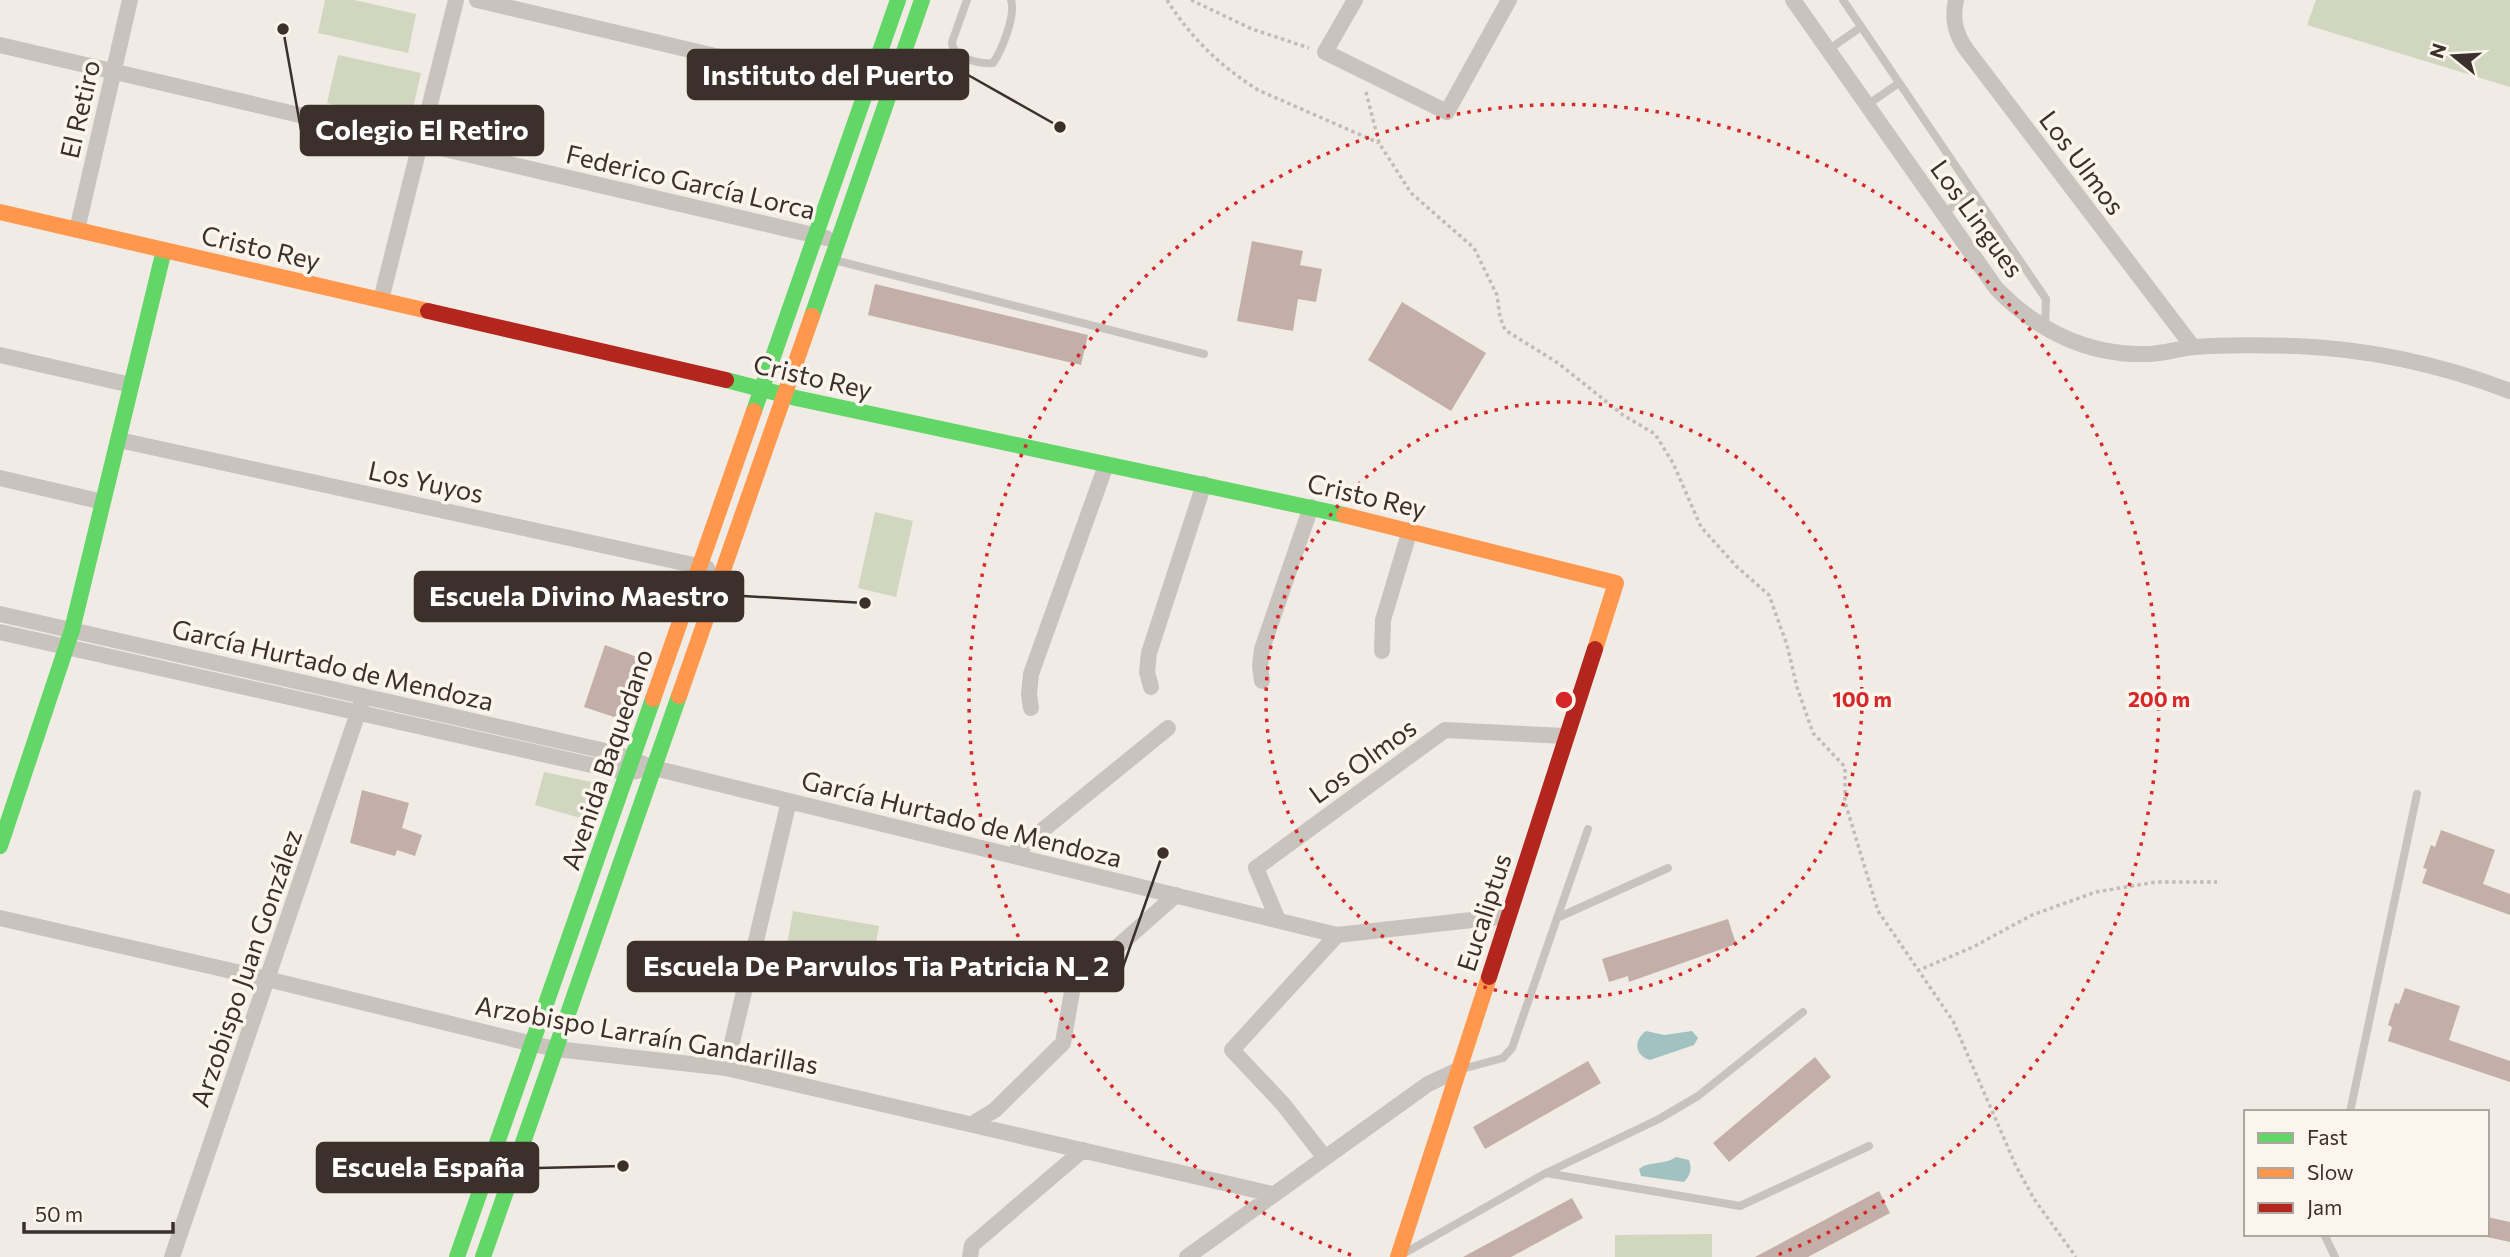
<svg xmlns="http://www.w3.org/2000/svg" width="2510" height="1257" font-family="Commissioner,sans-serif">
	<rect width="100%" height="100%" fill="#f0ebe5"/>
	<!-- green -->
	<path fill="#d1d6bf" d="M325,0H354L416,14L408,53L318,33Z
		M2316,0H2510V87L2307,25Z
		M338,55L421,73L410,121L327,103Z
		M875,512L913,521L896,597L858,588Z
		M544,772L601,784L603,794L594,822L535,805Z
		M793,911L879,926L870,977L784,962Z
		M1712,1234V1257H1615V1235Z"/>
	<!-- water -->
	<path fill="#a1c2c1" d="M1646,1031L1664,1035L1692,1031L1698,1038L1694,1045L1650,1060C1635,1056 1633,1040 1646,1031Z
		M1676,1157L1689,1160C1692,1170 1691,1174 1684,1182L1641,1176L1639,1169C1648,1161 1665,1165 1676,1157Z"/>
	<!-- building -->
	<path fill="#c3afa7" d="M1252,241L1303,251L1300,265L1322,269L1316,302L1298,299L1293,331L1237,321Z
		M875,284L1088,335L1081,365L868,315Z
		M1402,302L1486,353L1451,411L1368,360Z
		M605,645L637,657L617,718L584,707Z
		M362,790L409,803L402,828L422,835L415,856L397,850L395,856L350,843Z
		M2441,830L2495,850L2483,884L2510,894V915L2422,883L2427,869L2423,868L2431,845L2435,847Z
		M1728,919L1736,944L1629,982L1628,976L1609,982L1602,959Z
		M2405,988L2460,1006L2449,1040L2510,1061V1082L2388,1041L2392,1027L2388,1025L2395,1003L2399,1004Z
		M1815,1057L1831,1077L1729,1162L1713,1143Z
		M1588,1061L1601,1083L1485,1149L1473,1127Z
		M1879,1191L1890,1213L1808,1257H1755Z
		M1572,1198L1583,1218L1511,1257H1463Z
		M2487,1217L2510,1222V1242L2487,1237Z"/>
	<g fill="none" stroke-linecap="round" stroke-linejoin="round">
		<!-- path -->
		<path stroke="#c2bbb6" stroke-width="3.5" stroke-dasharray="3.5 3.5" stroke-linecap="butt" d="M1167,0C1191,38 1220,66 1258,90L1379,143
			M1191,0L1252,29L1309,48
			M1366,92L1379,143L1411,193L1474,248L1497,295L1500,317L1505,330L1558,363L1623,415L1655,434L1673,463L1701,527L1737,567L1769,595L1787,645L1797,687L1813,733L1845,767V802L1878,911L1953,1021L2016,1166L2034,1199L2076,1257
			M1917,971L1973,947L2032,915L2096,892L2156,882H2217"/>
		<!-- lane -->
		<path stroke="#c9c3be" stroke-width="8" d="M967,0L952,42C952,58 979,64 993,63C1002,50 1016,15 1011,0
			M1843,0L2046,299L2045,329
			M1828,50L1861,27
			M1867,105L1899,83
			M1943,213L1974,193
			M834,260L1204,354
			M1557,918L1668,868
			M1462,1069L1503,1058L1512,1048L1588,829
			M2350,1112L2417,794
			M1546,1173L1740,1206L1869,1146
			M2324,1234L2335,1257
			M1403,1254L1546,1173L1659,1119L1698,1096L1803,1012"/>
		<!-- street -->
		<path stroke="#c9c3be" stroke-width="16" d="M477,0L873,93
			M1355,0L1325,52L1447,112L1509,0
			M1793,0L1996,288C2037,331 2089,356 2148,354C2164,354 2179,348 2195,347C2229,344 2263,345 2297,346C2369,349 2442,365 2510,391
			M1956,0C1952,19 1955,33 1966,49L2193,347
			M0,45L826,238
			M77,230L130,0
			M381,300L456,0
			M0,355L131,385
			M119,440L707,568
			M0,478L103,502
			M0,614L614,753L654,768L1337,935L1508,916
			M0,632L609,769L628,772L637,771
			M1382,651L1383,620L1410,530
			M1262,681L1260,666L1262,649L1311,507
			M1151,687L1147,672L1149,653L1204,484
			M1031,708L1029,694L1031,674L1106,465
			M1012,855L1168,728
			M0,918L267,979L533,1044L556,1049L726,1068L1272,1194
			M1278,920L1256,868L1445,730L1566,736
			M726,1068L789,801
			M972,1124L995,1110L1063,1043L1073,986L1176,895
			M1325,1158L1283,1104L1232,1050L1337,935
			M172,1257L361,704
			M970,1257L972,1245L1083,1150
			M1187,1257L1428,1084L1458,1070"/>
		<!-- fast -->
		<path stroke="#63d668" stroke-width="16" d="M812,316L922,0
			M726,380L796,398L1344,515
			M754,411L898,0
			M0,846L72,630L164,250
			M457,1257L653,699
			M483,1257L679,696"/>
		<!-- slow -->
		<path stroke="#ff974d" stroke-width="16" d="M0,212L428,311
			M1344,515L1616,583L1595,649
			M679,696L812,316
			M653,699L754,411
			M1398,1257L1489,977"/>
		<!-- jam -->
		<path stroke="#b3261e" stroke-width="16" d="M428,311L726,380
			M1489,977L1595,649"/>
	</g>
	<!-- distance rings -->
	<g fill="none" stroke="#d62828" stroke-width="3.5" stroke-dasharray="3.5 7">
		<circle cx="1564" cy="700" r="298"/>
		<path d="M1351 1255A595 595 0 1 1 1777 1255"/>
	</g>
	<g text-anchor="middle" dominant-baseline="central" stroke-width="7" stroke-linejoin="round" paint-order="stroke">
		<!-- street labels -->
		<g font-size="26" fill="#3b302b" stroke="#fbf5ee">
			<text transform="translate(79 109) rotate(-77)">El Retiro</text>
			<text transform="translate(2083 162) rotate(53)">Los Ulmos</text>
			<text transform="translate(691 181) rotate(13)">Federico García Lorca</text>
			<text transform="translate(1978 218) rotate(54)">Los Lingues</text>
			<text transform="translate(261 247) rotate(13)">Cristo Rey</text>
			<text transform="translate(813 376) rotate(13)">Cristo Rey</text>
			<text transform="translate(426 481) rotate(12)">Los Yuyos</text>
			<text transform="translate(1367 495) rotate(13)">Cristo Rey</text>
			<text transform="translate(333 664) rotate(13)">García Hurtado de Mendoza</text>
			<text transform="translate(606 759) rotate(-71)">Avenida Baquedano</text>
			<text transform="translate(1362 760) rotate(-36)">Los Olmos</text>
			<text transform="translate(962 818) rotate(14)">García Hurtado de Mendoza</text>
			<text transform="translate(1483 912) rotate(-72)">Eucaliptus</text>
			<text transform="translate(245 968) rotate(-71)">Arzobispo Juan González</text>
			<text transform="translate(647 1034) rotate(10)">Arzobispo Larraín Gandarillas</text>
		</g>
	</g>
	<circle cx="1564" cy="700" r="10" fill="#d62828" stroke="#fbf5ee" stroke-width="3.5"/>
	<g font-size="21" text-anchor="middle" font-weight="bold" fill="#d62828" stroke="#fbf5ee" stroke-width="7" stroke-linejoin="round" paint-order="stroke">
		<text x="1862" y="707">100 m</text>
		<text x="2159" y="707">200 m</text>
	</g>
	<!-- callouts -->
	<path fill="none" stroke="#3b302b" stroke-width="2.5" d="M1060 127L968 75M283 29L301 130M865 603L743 596M1163 853L1123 967M623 1166L538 1168"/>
	<g fill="#3b302b" stroke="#fbf5ee" stroke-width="2.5">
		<circle cx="1060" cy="127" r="7"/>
		<circle cx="283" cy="29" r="7"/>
		<circle cx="865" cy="603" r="7"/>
		<circle cx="1163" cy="853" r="7"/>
		<circle cx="623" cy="1166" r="7"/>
	</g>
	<g fill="#3b302b" stroke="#3b302b" stroke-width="2.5">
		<rect x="688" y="50" width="280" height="49" rx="7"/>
		<rect x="301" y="106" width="242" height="49" rx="7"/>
		<rect x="415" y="572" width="328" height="49" rx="7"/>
		<rect x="628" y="942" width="495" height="49" rx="7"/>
		<rect x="317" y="1143" width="221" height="49" rx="7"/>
	</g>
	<g font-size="28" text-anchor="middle" font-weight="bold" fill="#fff">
		<text x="828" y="85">Instituto del Puerto</text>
		<text x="422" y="140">Colegio El Retiro</text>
		<text x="579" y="606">Escuela Divino Maestro</text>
		<text x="876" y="976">Escuela De Parvulos Tia Patricia N_ 2</text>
		<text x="428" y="1177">Escuela España</text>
	</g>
	<!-- legend -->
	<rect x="2244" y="1110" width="245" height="126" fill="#fbf5ee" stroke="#aea6a0" stroke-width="2"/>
	<rect x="2258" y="1133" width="35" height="10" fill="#63d668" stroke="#aea6a0" stroke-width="2"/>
	<text x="2307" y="1145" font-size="21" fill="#3b302b">Fast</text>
	<rect x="2258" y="1168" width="35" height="10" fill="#ff974d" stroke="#aea6a0" stroke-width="2"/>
	<text x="2307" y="1180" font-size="21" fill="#3b302b">Slow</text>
	<rect x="2258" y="1203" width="35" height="10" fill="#b3261e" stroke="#aea6a0" stroke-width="2"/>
	<text x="2307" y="1215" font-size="21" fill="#3b302b">Jam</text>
	<!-- north arrow -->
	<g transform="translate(2454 56) rotate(288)" stroke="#fbf5ee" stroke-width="5" paint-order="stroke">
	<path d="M0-5L12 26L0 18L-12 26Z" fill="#3b302b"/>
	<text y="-10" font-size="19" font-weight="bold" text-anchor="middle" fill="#3b302b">N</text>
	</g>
	<!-- scale -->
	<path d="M24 1222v10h149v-10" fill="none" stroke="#3b302b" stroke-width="3.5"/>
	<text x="35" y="1222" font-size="21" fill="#3b302b" stroke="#fbf5ee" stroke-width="5" paint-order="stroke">50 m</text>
</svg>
